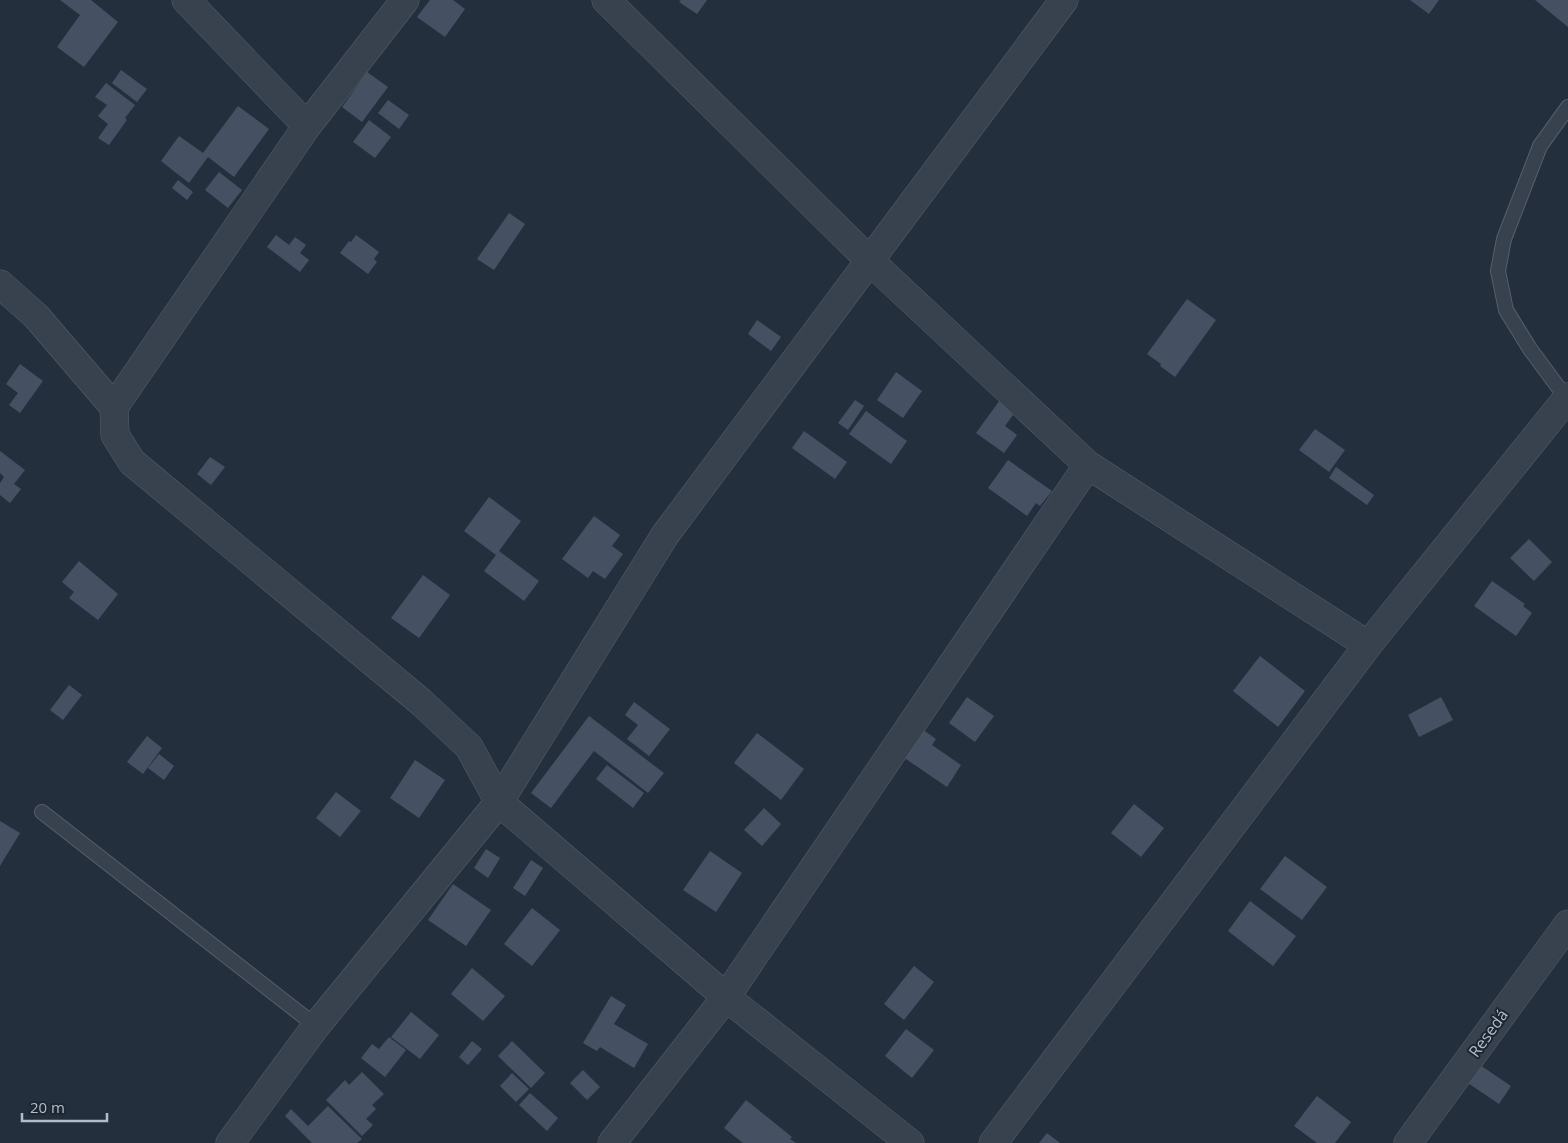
<svg xmlns="http://www.w3.org/2000/svg" width="1568" height="1143" font-family="'Open Sans',sans-serif">
	<rect width="100%" height="100%" fill="#242f3e"/>
	<!-- building -->
	<path fill="#455162" d="M60,0H91L118,22L84,67L57,47L80,15Z
		M430,0H453L465,9L445,37L417,17Z
		M681,0H707L697,14L679,2Z
		M1410,0H1439L1429,14Z
		M1535,0H1568V27Z
		M121,70L147,89L137,102L112,83Z
		M367,72L388,87L362,122L342,107Z
		M106,83L135,105L125,118L127,120L109,145L98,138L108,124L98,116L107,105L95,97Z
		M388,100L409,115L399,129L378,113Z
		M238,106L269,129L234,177L208,157L189,183L161,161L179,136L203,153Z
		M369,120L391,137L375,158L353,142Z
		M219,172L242,190L228,208L205,190Z
		M178,180L193,192L187,200L172,188Z
		M509,213L525,224L494,270L477,259Z
		M276,235L289,245L295,237L306,245L300,253L309,260L300,272L267,247Z
		M356,235L379,252L374,259L377,262L368,274L340,253L349,241L351,242Z
		M1187,299L1216,320L1175,377L1160,366L1161,364L1147,354Z
		M757,320L781,337L771,351L748,334Z
		M20,364L43,381L20,413L9,405L18,393L6,384Z
		M896,372L922,391L903,418L877,400Z
		M1005,393L1021,404L1005,426L1017,435L1004,453L976,433Z
		M855,400L864,406L848,430L838,423Z
		M866,411L907,441L891,464L849,434Z
		M1315,429L1345,450L1329,472L1299,450Z
		M804,431L847,462L835,479L792,448Z
		M0,451L25,470L14,484L21,489L10,503L0,495V483L4,477L0,473Z
		M210,457L225,467L211,485L197,474Z
		M1008,460L1052,491L1040,506L1036,503L1027,516L988,488Z
		M1336,467L1374,495L1367,505L1329,478Z
		M489,497L521,521L499,551L539,581L524,601L484,571L496,555L464,531Z
		M594,516L620,535L612,546L623,554L605,579L593,571L588,578L562,559Z
		M1529,539L1552,562L1534,581L1510,558Z
		M79,561L118,594L98,620L69,598L74,592L62,582Z
		M423,575L450,595L419,638L391,618Z
		M1492,581L1525,604L1523,606L1532,613L1516,636L1474,606Z
		M1260,656L1305,691L1278,727L1233,691Z
		M69,685L82,695L63,720L50,710Z
		M967,697L994,716L975,742L949,723Z
		M1441,697L1453,720L1419,737L1408,715Z
		M634,702L670,729L649,756L627,739L638,725L625,715Z
		M589,716L664,773L648,793L594,751L551,808L531,793Z
		M922,729L936,739L932,745L961,765L947,787L903,757Z
		M757,733L804,769L781,800L734,763Z
		M147,736L162,748L143,774L127,762Z
		M159,754L174,766L164,780L148,768Z
		M415,760L445,780L419,818L390,798Z
		M607,765L644,793L633,808L596,779Z
		M336,792L361,811L340,837L316,818Z
		M1134,804L1164,828L1141,857L1111,833Z
		M764,808L781,824L762,846L744,830Z
		M0,821L20,833L0,866Z
		M486,849L500,858L488,878L474,868Z
		M710,851L742,873L716,912L683,890Z
		M1285,856L1327,887L1302,920L1260,889Z
		M531,860L543,868L525,896L513,888Z
		M453,884L491,910L466,946L428,920Z
		M1250,901L1296,936L1273,966L1228,931Z
		M532,908L560,930L532,966L504,944Z
		M914,966L934,982L904,1020L884,1004Z
		M472,968L505,996L483,1021L451,994Z
		M611,996L626,1005L614,1024L648,1044L634,1068L600,1047L597,1051L583,1043Z
		M411,1012L439,1035L420,1059L391,1037Z
		M906,1029L934,1050L912,1078L885,1056Z
		M389,1037L406,1050L385,1077L361,1058L372,1044L379,1049Z
		M472,1041L482,1049L468,1065L459,1057Z
		M512,1041L545,1073L531,1088L498,1056Z
		M1477,1063L1511,1086L1499,1104L1465,1081Z
		M583,1070L600,1087L587,1100L570,1083Z
		M362,1072L384,1094L372,1105L376,1109L366,1119L373,1125L362,1136L326,1100L345,1080L349,1085Z
		M512,1073L529,1089L516,1102L500,1086Z
		M530,1093L558,1118L547,1131L519,1105Z
		M1317,1096L1351,1122L1335,1143H1317L1294,1126Z
		M746,1100L792,1137L790,1139L796,1143H743L724,1128Z
		M328,1106L362,1139L357,1143H312L285,1116L291,1109L308,1126Z
		M1047,1133L1060,1143H1039Z"/>
	<g fill="none" stroke-linecap="round" stroke-linejoin="round">
		<defs>
			<path id="service" d="M1567,399L1530,349L1506,310L1498,271L1504,239L1540,146L1568,107
				M42,812L316,1026"/>
			<path id="minor" d="M186,0L307,126
				M405,0L307,126L114,407L115,435L132,462L421,702L469,747L499,802L726,997L910,1143
				M606,0L870,261L1088,465L1368,645
				M0,284L36,316L114,407
				M230,1143L316,1026L499,802L665,535L1064,0
				M612,1143L726,997L1088,465
				M993,1143L1368,645L1568,397
				M1408,1143L1568,924"/>
		</defs>
		<!-- service casing -->
		<use href="#service" stroke="#565f6c" stroke-width="16"/>
		<!-- minor casing -->
		<use href="#minor" stroke="#565f6c" stroke-width="29"/>
		<!-- service -->
		<use href="#service" stroke="#38414e" stroke-width="14"/>
		<!-- minor -->
		<use href="#minor" stroke="#38414e" stroke-width="28"/>
	</g>
	<g text-anchor="middle" dominant-baseline="central" stroke-width="4" stroke-linejoin="round" paint-order="stroke">
		<!-- street labels -->
		<g font-size="16" fill="#b4bcc9" stroke="#1d2633">
			<text transform="translate(1488 1033) rotate(-54)">Resedá</text>
		</g>
	</g>
	<!-- scale -->
	<path d="M22 1113v8h85v-8" fill="none" stroke="#b4bcc9" stroke-width="2.5"/>
	<text x="30" y="1113" font-size="15" fill="#b4bcc9" stroke="#1d2633" stroke-width="4" paint-order="stroke">20 m</text>
</svg>
